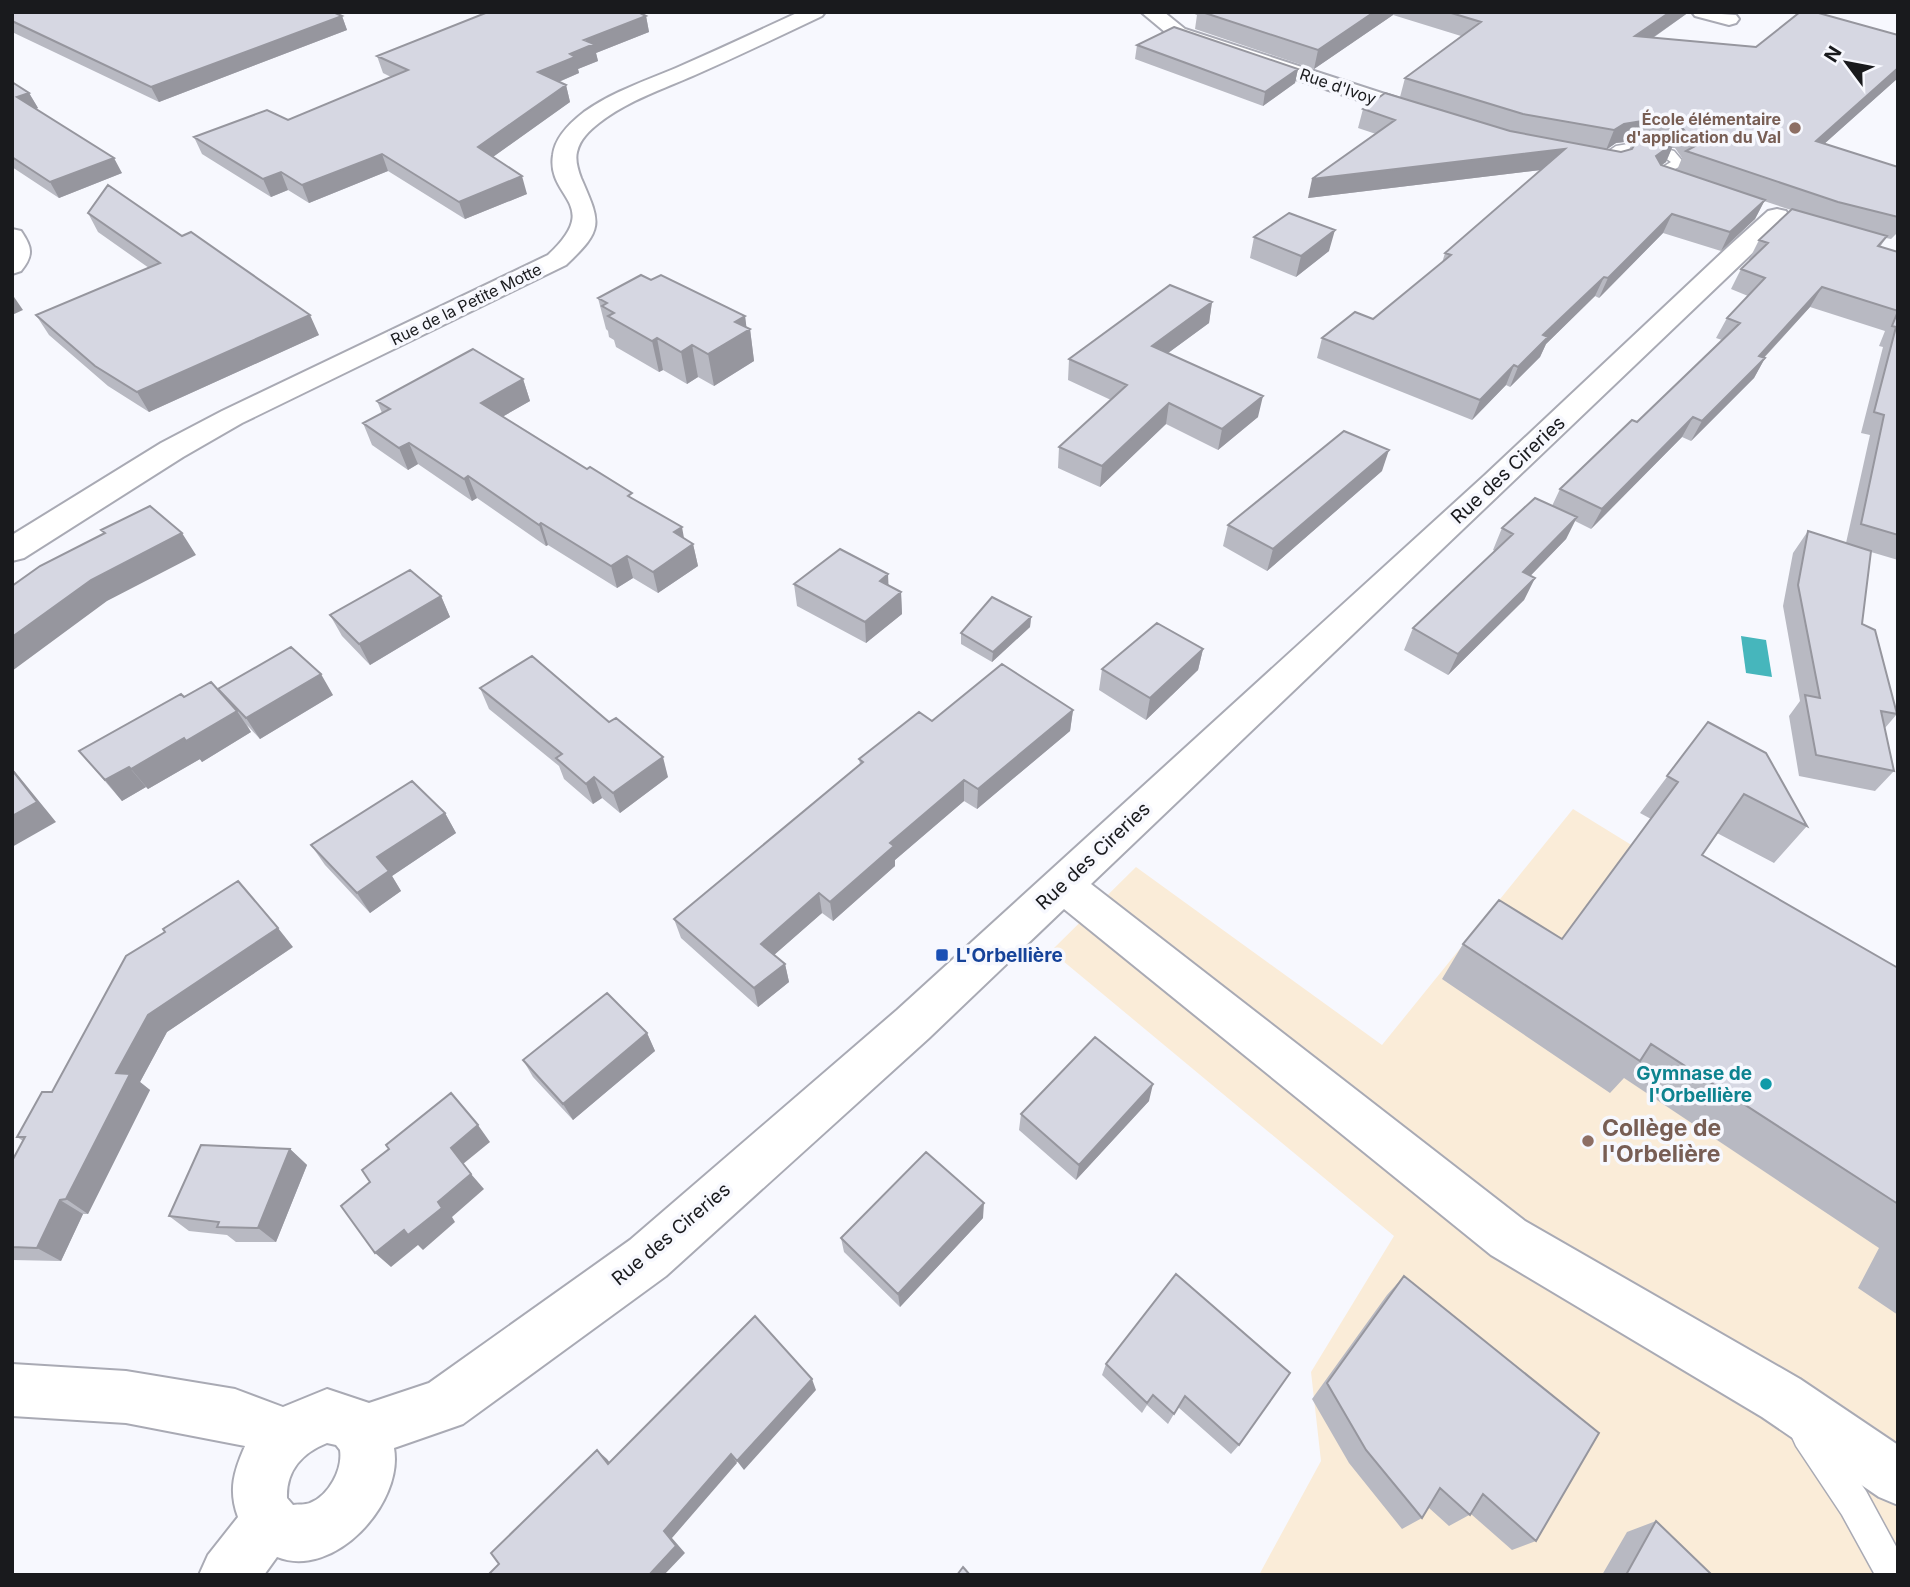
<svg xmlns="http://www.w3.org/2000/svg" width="1910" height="1587" font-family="Inter,sans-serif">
	<rect width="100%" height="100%" fill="#f7f8fe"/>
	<!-- education -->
	<path fill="#faecd8" d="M1573,809L1898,1009V1575H1259L1321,1461L1311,1372L1394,1236L1051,951L1136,867L1382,1045Z"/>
	<!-- water -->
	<path fill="#46b6bc" d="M1741,636L1766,640L1772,677L1746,673Z"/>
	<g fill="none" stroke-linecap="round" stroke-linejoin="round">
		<defs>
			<path id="lane" d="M1640,142L1674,151L1685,164L1663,175L1656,171L1671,162C1641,138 1631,154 1604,163L1597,159L1616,146Z
				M1807,1419L1818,1424L1866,1491L1898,1550V1575H1875L1842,1515L1796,1446L1791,1435L1796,1424Z"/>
			<path id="street" d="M799,12H825L822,16C780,36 738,56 695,75C663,89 627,101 599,123C589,131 580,139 577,152C575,160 578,170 581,178C601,224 604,229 566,265L242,423L183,457L24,558L12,561V535L161,443L222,411L548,255C604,203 546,199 553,155C555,137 571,122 584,112C612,92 645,81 676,68C717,50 758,31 799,12Z
				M1141,12H1164L1185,29L1434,110L1437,115L1434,120H1418L1171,37Z
				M1692,12L1736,15L1739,19L1736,23L1729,25L1695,16Z
				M1777,209L1786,211L1789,216L1786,221L1091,884L1525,1221L1800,1379L1898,1445V1505L1879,1497L1762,1417L1491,1255L1064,909L929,1038L666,1276L463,1424L394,1448C404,1503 334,1580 277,1557L264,1575H199L208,1555L238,1517C228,1490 234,1471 245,1446L126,1423L12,1416V1364L126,1371L235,1389L283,1407L327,1389L369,1403L429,1383L630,1240L897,1010L1485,475L1728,247L1768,211ZM327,1443L336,1445L340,1450C343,1469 329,1496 310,1503C305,1505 298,1504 293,1505L287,1498C286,1471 302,1453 327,1443Z
				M12,229L21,231C32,247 34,255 21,271L12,274Z"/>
		</defs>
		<!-- lane casing -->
		<use href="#lane" stroke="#a9aab4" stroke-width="3"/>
		<!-- street casing -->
		<use href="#street" stroke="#a9aab4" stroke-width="4"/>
		<!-- lane -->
		<use href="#lane" fill="#fff" fill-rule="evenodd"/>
		<!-- street -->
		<use href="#street" fill="#fff" fill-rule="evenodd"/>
	</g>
	<!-- wall -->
	<path fill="#b8b9c2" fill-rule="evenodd" d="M12,12L342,16L347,30L159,102L12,32Z
		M1190,12H1689L1653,38L1756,47L1898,35V78L1824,144L1898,167V232L1891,239L1886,238L1880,247L1898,252V560L1871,552L1862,624L1897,714L1885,728L1894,771L1875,791L1799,776L1789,716L1800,701L1783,606L1793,553L1808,531L1846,543L1870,435L1861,433L1883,347L1879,346L1885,331L1810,307L1764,358H1765L1754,378L1691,441L1682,437L1591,529L1575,521L1566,539L1530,576L1535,578L1524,600L1448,675L1404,650L1413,628L1495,551L1493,550L1502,528L1552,506L1560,489L1637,422L1722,340L1716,338L1727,318L1748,296L1731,289L1741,269L1750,260H1749L1759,240L1791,210L1764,201L1755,219L1721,251L1663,233L1599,298L1595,296L1546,344L1540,357L1510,387L1506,385L1472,420L1317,358L1322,338L1373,319L1442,263L1445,253L1541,170L1308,198L1376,134L1358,128L1363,109L1400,97L1405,78L1461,36L1393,15L1314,69L1195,29L1197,15ZM1633,141L1629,150L1621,152L1607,149L1616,143ZM1672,148H1675L1682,158L1677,170L1662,165L1666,162Z
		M646,16L649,32L596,53L598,61L578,69L579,73L559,82L566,85L570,102L493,157L527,194L465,219L388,171L309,203L288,190L271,197L202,154L194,137L288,120L391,77L383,73L377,56Z
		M1137,45L1298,69L1295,83L1263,106L1135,59Z
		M12,82L29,93L38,108L36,109L122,173L59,198L12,167Z
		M88,213L319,335L149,412L108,386L49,335L36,315L149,268L98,232Z
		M1254,237L1329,251L1296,277L1250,258Z
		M651,280L745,316L746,327L750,329L754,361L714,386L698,377L687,384L663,370L659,372L616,347L614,340L609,337L608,331L606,329L598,298Z
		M1212,302L1209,323L1168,353L1258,417L1218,450L1166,424L1100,487L1058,468L1059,447L1111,400L1068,380L1069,359Z
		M523,379L530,401L502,417L634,500L684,538L693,544L698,566L658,593L633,578L617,588L548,545L546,546L477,498L472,501L418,464L408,470L372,445L363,423L382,413L377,401Z
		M1382,471L1267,571L1223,546L1228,525Z
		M888,574V585L901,592L902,614L866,643L797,606L794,584Z
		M441,596L450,617L370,665L342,636L330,615Z
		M1031,617L1030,627L992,662L961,644V633Z
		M1203,649L1198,670L1146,720L1099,690L1102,669Z
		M480,688L668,777L620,813L602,798L593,804L564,779L559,766L489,709Z
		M220,692L333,695L260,739L247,725L251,732L202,762L200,759L148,789L146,787L122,801L79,751L184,697Z
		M1073,710L1070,731L977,809L964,801L895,860V866L833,921L822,913L774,955L785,964L789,982L758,1007L681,938L674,919L860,764L859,759L932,721Z
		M1708,722L1807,826L1774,863L1717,833L1702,855L1898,968V1315L1858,1288L1879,1248L1624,1078L1610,1093L1442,979L1463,944L1562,939L1651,819L1640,813Z
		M445,813L456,833L392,876L401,891L370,913L325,865L311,845Z
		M293,947L167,1032L140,1082L150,1090L88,1214H83L61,1261L12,1260V1161L23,1141L17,1137L52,1092Z
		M647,1033L655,1051L573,1120L533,1077L523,1060Z
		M1149,1101L1076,1180L1019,1130L1021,1114Z
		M290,1149L307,1165L276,1242H236L227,1235L189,1231L169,1216Z
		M983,1218L900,1307L844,1252L841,1238Z
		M1176,1274L1239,1445L1231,1454L1178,1407L1168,1424L1147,1405L1142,1413L1102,1375L1106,1364Z
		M1404,1276L1536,1541L1512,1550L1471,1514L1449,1526L1428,1507L1422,1518L1402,1529L1349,1463L1312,1399L1387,1295Z
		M1656,1521L1712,1575H1602L1627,1532Z"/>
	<!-- shaded-wall -->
	<path fill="#96969e" d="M1374,12H1393V15L1314,69L1318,50Z
		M1670,12H1689L1628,55L1635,36Z
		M342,16L347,30L159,102L151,87Z
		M646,16L649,32L596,53L598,61L578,69L579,73L542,89L538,72L570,54L584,40Z
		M1898,68V78L1805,161L1816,141Z
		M1298,69L1295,83L1263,106L1265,92Z
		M566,85L570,102L483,164L478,147Z
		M29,93L38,108L26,112L17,97Z
		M1648,120L1640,139L1634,138L1633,141L1616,143L1606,150L1614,130L1624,124Z
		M1674,143L1666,162L1648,174L1656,156Z
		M1565,149L1558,168L1308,198L1312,179Z
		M382,154L388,171L309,203L302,185Z
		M114,158L122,173L59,198L50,182Z
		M281,172L288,190L271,197L263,179Z
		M522,176L527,194L465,219L459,202Z
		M1765,200L1755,219L1721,251L1730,232Z
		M1672,214L1663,233L1599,298L1608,278Z
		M1335,230L1329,251L1296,277L1301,256Z
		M1604,277L1595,296L1546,344L1540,357L1510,387L1518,367L1543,335Z
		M1822,287L1810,307L1747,376L1759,356Z
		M12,294L23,310L12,315Z
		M1212,302L1209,323L1149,367L1152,346Z
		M310,315L319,335L149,412L137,392Z
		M745,316L747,331L750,329L754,361L714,386L708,354L735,322Z
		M657,338L663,370L659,372L652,341Z
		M692,345L698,377L687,384L681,352Z
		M1765,358L1754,378L1691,441L1702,421Z
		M1514,365L1506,385L1472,420L1480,400Z
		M523,379L530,401L488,425L481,403Z
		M1263,396L1258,417L1218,450L1222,429Z
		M1169,403L1166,424L1100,487L1102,466Z
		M1693,417L1682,437L1591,529L1602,509Z
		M409,443L418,464L408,470L399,448Z
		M1389,450L1382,471L1267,571L1273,549Z
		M468,476L477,498L472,501L464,479Z
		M1577,517L1566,539L1513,594L1523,572Z
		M541,523L548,545L546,546L539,525Z
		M682,527L686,549L693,544L698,566L658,593L653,572L674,532Z
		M182,533L196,555L107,601L12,671V637L91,580Z
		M627,556L633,578L617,588L611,566Z
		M888,574L889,596L880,581Z
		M1535,578L1524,600L1448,675L1458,654Z
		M901,592L902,614L866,643L865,622Z
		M441,596L450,617L370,665L359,644Z
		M1031,617L1030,627L992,662L993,652Z
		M1203,649L1198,670L1146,720L1150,698Z
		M321,674L333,695L260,739L246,718Z
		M1073,710L1070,731L977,809L978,789Z
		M237,711L251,732L202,762L186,741Z
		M184,738L200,759L148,789L131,769Z
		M663,757L668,777L620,813L613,793Z
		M129,767L146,787L122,801L105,780Z
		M12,768L56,822L12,847Z
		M594,777L602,798L593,804L586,784Z
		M964,780V801L895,860V866L833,921L830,902L890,843Z
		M445,813L456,833L392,876L401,891L370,913L357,893L377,857Z
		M819,893L822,913L766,962L761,944Z
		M278,928L293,947L167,1032L140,1082L150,1090L88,1214L66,1199L116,1073L148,1015Z
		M785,964L789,982L758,1007L754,988Z
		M647,1033L655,1051L573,1120L563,1104Z
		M1153,1084L1149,1101L1076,1180L1079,1165Z
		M478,1125L490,1142L463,1164L451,1148Z
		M290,1149L307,1165L276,1242L258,1228Z
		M471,1174L484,1189L452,1217L455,1222L423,1250L418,1245L391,1267L375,1253Z
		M60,1200L83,1214L61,1261L37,1248Z
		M984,1203L983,1218L900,1307L898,1294Z
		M812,1379L816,1390L744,1470L737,1461Z
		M597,1450L607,1459L618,1473L608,1464Z
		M731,1454L737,1463L672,1538L685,1553L664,1575H649L664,1531Z"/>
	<!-- building -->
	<path fill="#d6d7e2" stroke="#96969e" stroke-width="2" d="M12,12H333L342,16L151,87L12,21Z
		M488,12H638L646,16L584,40L594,44L570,54L575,57L538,72L566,85L478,147L522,176L459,202L382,154L302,185L281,172L263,179L194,137L267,110L288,120L408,70L377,56Z
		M1202,12H1374L1318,50Z
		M1448,12H1670L1635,36L1756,47L1800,12H1815L1898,35V68L1816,141L1898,167V217L1838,202L1686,151L1697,145L1683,129L1648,120L1624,124L1614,130L1523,114L1405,78L1481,22Z
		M1174,27L1298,69L1265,92L1137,45Z
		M12,82L29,93L17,97L114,158L50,182L12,157Z
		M1385,93L1510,131L1621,152L1632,149L1636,142L1634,138L1645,134L1659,135L1674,143L1656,156L1661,165L1765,200L1730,232L1672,214L1608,278L1604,277L1543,335L1548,337L1518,367L1514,365L1480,400L1322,338L1355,312L1373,319L1451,255L1445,253L1565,149L1312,179L1395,120L1363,109Z
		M108,185L182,236L191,232L310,315L137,392L95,366L36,315L160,263L88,213Z
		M1792,209L1887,236L1878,246L1898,252V311L1822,287L1759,356L1765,358L1702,421L1693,417L1602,509L1560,489L1632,420L1637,422L1740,323L1727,318L1765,278L1741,269L1768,243L1759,240Z
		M1289,213L1335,230L1301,256L1254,237Z
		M641,275L651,280L661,275L745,316L735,322L750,329L708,354L692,345L681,352L657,338L652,341L608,316L614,313L602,306L607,303L598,298Z
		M1170,285L1212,302L1152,346L1263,396L1222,429L1169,403L1102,466L1059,447L1127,385L1069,359Z
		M1898,311V535L1861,524L1884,415L1874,412L1896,327L1892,326Z
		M473,349L523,379L481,403L587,469L590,467L632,493L628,496L682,527L674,532L693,544L653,572L627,556L611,566L541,523L539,525L468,476L464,479L409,443L399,448L363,423L390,409L377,401Z
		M1344,431L1389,450L1273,549L1228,525Z
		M1535,498L1577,517L1523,572L1535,578L1458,654L1413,628L1513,534L1502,528Z
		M150,506L182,533L91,580L12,637V586L40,566L105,533L101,530Z
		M1808,531L1871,551L1862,624L1875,630L1897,714L1881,711L1894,771L1816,755L1805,695L1820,698L1798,585Z
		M840,549L888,574L880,581L901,592L865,622L794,584Z
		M410,570L441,596L359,644L330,615Z
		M992,597L1031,617L993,652L961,633Z
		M1157,623L1203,649L1150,698L1102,669Z
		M291,647L321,674L246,718L218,689Z
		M532,656L609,722L616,718L663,757L613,793L594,777L586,784L556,758L562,754L480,688Z
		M1002,664L1073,710L978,789L964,780L890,843L894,846L830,902L819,893L761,944L785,964L754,988L674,919L863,762L859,759L919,712L932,721Z
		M211,682L237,711L186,741L184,738L131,769L129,767L105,780L79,751L181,694L184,697Z
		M1708,722L1766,753L1807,826L1744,794L1702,855L1898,968V1204L1651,1044L1640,1061L1463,944L1499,900L1562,939L1678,782L1667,776Z
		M12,770L37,802L12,816Z
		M412,781L445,813L377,857L389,871L357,893L311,845Z
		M238,881L278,928L148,1015L116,1073L130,1074L66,1199L60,1200L37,1248L12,1247V1161L25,1137H17L42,1092H52L126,956L165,932L163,929Z
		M607,993L647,1033L563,1104L523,1060Z
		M1095,1037L1153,1084L1079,1165L1021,1114Z
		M451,1093L478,1125L451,1148L471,1174L438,1202L442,1208L408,1235L404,1230L375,1253L341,1206L370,1182L362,1170L389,1149L386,1145Z
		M201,1145L290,1149L258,1228L217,1227L219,1222L169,1216Z
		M926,1152L984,1203L898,1294L841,1238Z
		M1176,1274L1290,1373L1239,1445L1185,1396L1174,1414L1153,1395L1147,1403L1106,1364Z
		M1404,1276L1599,1433L1536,1541L1483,1494L1470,1515L1440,1488L1422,1518L1366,1450L1327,1383Z
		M755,1316L812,1379L737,1461L731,1454L664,1531L676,1546L649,1575H488L499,1564L491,1553L597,1450L608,1464Z
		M1656,1521L1712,1575H1626Z
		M963,1567L970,1575H957Z"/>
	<!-- markers -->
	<g fill="#8d6e63" stroke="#f7f8fe" stroke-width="2.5">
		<circle cx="1795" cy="128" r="7"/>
		<circle cx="1588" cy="1141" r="7"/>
	</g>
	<rect fill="#1a4fb4" stroke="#f7f8fe" stroke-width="2.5" x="935" y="948" width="14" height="14" rx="3.5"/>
	<circle fill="#0f9aa8" stroke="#f7f8fe" stroke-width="2.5" cx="1766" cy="1084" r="7"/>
	<g text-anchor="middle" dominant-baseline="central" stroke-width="7" stroke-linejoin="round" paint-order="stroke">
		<!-- far-street labels -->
		<g font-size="16" fill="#191a1d" stroke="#f7f8fe">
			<text transform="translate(1338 86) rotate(19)">Rue d'Ivoy</text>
			<text transform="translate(466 304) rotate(-26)">Rue de la Petite Motte</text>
		</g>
		<!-- far-education labels -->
		<g font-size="16" font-weight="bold" fill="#785e54" stroke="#f7f8fe" text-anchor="end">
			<text x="1781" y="119">École élémentaire<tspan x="1781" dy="18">d'application du Val</tspan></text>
		</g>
		<!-- street labels -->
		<g font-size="19" fill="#191a1d" stroke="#f7f8fe">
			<text transform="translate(1508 470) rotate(-43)">Rue des Cireries</text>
			<text transform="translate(1093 856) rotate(-43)">Rue des Cireries</text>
			<text transform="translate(671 1234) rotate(-40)">Rue des Cireries</text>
		</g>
		<!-- transit labels -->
		<g font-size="19" font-weight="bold" fill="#164399" stroke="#f7f8fe" text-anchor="start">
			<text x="956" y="955">L'Orbellière</text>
		</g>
		<!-- culture labels -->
		<g font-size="19" font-weight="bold" fill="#0d838f" stroke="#f7f8fe" text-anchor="end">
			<text x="1752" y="1073">Gymnase de<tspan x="1752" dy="22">l'Orbellière</tspan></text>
		</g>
		<!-- near-education labels -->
		<g font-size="23" font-weight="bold" fill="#785e54" stroke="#f7f8fe" text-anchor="start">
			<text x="1602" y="1128">Collège de<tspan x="1602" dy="26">l'Orbelière</tspan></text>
		</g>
	</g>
	<!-- border -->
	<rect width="1910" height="1587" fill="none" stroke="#191a1d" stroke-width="28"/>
	<!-- north arrow -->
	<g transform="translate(1847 63) rotate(302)" stroke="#f7f8fe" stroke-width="5" paint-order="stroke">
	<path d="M0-5L12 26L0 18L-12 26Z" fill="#191a1d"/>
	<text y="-10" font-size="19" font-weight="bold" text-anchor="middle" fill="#191a1d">N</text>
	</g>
</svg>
